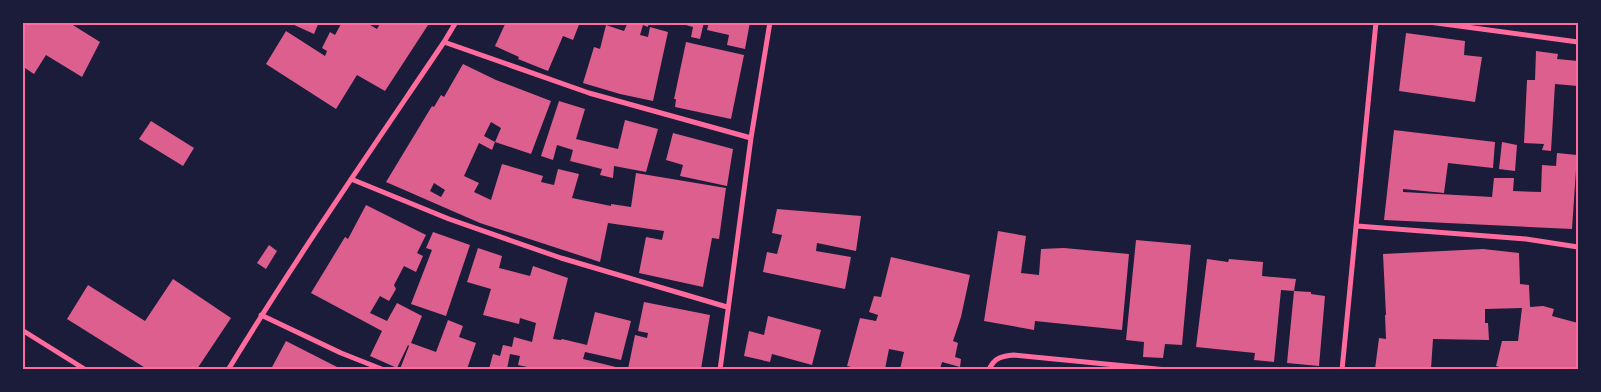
<svg xmlns="http://www.w3.org/2000/svg" width="1601" height="392" font-family="Poppins,sans-serif">
	<rect width="100%" height="100%" fill="#1b1b3a"/>
	<!-- building -->
	<path fill="#dd5f8e" fill-rule="evenodd" d="M22,22H68L100,42L82,77L46,55L34,74L22,66Z
		M292,22H319L314,34L292,24Z
		M342,22H365L377,29L381,22H430L385,91L357,75L336,109L266,64L286,31L325,56L327,51L322,48L330,32L335,35Z
		M506,22H580L573,40L563,36L548,71L518,59L519,57L495,46Z
		M628,22H649L648,27L643,25L640,35L648,37L650,27L668,32L653,101L620,94L583,83L594,47L600,49L606,25L624,31Z
		M675,22H704L700,39L691,37L693,27Z
		M709,22H750L745,49L727,45L729,35L707,30Z
		M1406,33L1465,41L1464,55L1482,57L1475,102L1399,91Z
		M686,42L744,55L731,119L675,107L676,99H674Z
		M1536,51L1558,54L1557,59L1578,61V86L1555,84L1551,151L1542,150L1544,144L1524,143L1527,80H1535Z
		M463,64L496,80L551,101L531,154L495,142L501,128L491,122L484,136L495,142L492,150L479,143L464,176L479,183L474,192L491,200L502,164L543,176L541,182L554,185L558,169L579,174L572,198L611,206V204L631,207L636,173L726,188L719,239L712,238L703,287L639,273L646,237L662,240L664,231L608,223L600,262L480,223L386,182L432,106L434,107L441,95L444,97ZM434,183L445,190L441,197L430,191Z
		M559,101L585,109L576,139L618,149L625,120L658,129L646,172L614,166L613,178L600,175L602,169L570,161L573,150L557,145L553,160L541,156Z
		M151,121L194,148L183,166L139,139Z
		M1394,130L1495,142L1493,168L1448,163L1444,193L1403,189V192L1492,197L1494,178H1514L1513,191L1541,192L1542,165L1556,166L1557,153L1577,155L1572,229L1384,220Z
		M673,133L733,149L727,186L680,176L683,165L666,160Z
		M1502,142L1517,145L1515,171L1499,169Z
		M366,205L426,235L417,253L423,256L416,272L404,266L394,285L396,289L389,301L380,296L370,313L387,321L397,303L422,316L411,343L436,352L448,320L463,326L459,337L476,343L467,369H400L409,346L408,345L397,368L370,356L382,331L311,293L345,237L348,239Z
		M777,209L861,216L856,251L817,243L816,251L851,257L845,289L763,272L767,252L777,254L782,235L772,233Z
		M998,231L1026,236L1021,273L1039,275L1041,249L1064,248L1129,254L1122,330L1035,321L1034,330L984,321Z
		M433,232L470,245L446,316L411,304L432,250L426,248Z
		M1136,240L1191,245L1182,345L1165,344L1163,358L1143,357L1144,342L1126,340Z
		M269,245L277,251L266,269L257,263Z
		M478,248L502,256L499,268L530,276L533,266L568,278L553,339L561,340L562,339L587,345L595,312L631,321L621,360L585,352L583,359L624,369H537L518,365L520,356L510,354L507,369H489L493,354L500,356L503,345L512,347L514,337L532,342L536,323L520,318L519,324L483,315L491,289L467,282Z
		M1483,249L1519,253L1520,284L1529,285L1530,307L1543,306L1554,309L1552,316L1578,323V369H1507L1496,366L1502,341H1518L1522,308L1485,309V323H1488L1489,340L1433,339L1431,369H1375L1379,338L1386,339L1385,315H1386L1383,254Z
		M891,257L970,275L961,317L953,341L958,343L955,357L961,359L960,367L942,362L940,369H900L904,352L889,349L885,369H860L847,366L860,318L876,321L878,315L869,312L874,296L881,297Z
		M1207,259L1228,262L1229,259L1263,262L1262,276L1296,279L1294,291L1281,290L1274,362L1254,360L1255,353L1196,347Z
		M173,279L231,318L197,369H147L67,319L88,285L145,321Z
		M1294,291L1311,292V294L1325,296L1319,366L1287,363Z
		M644,302L710,315L701,369H628L635,335L647,338L648,333L638,331Z
		M768,316L821,330L812,365L772,354L770,362L744,356L749,331L764,335Z
		M286,341L341,369H271Z"/>
	<g fill="none" stroke-linecap="round" stroke-linejoin="round">
		<!-- minor -->
		<path stroke="#ff6b9d" stroke-width="5" d="M1429,22L1578,42
			M444,42L589,93L751,138
			M351,179L449,219L561,258L727,307
			M1357,226L1526,239L1578,247
			M261,315L341,353L384,370
			M22,330L86,370
			M228,370C296,258 371,150 444,42L456,22
			M720,370L751,138L770,22
			M989,370C994,357 1003,356 1014,355L1167,370
			M1342,370L1376,22"/>
	</g>
	<!-- border -->
	<rect width="1601" height="392" fill="none" stroke="#1b1b3a" stroke-width="48"/>
	<rect x="24" y="24" width="1553" height="344" fill="none" stroke="#ff6b9d" stroke-width="2"/>
</svg>
